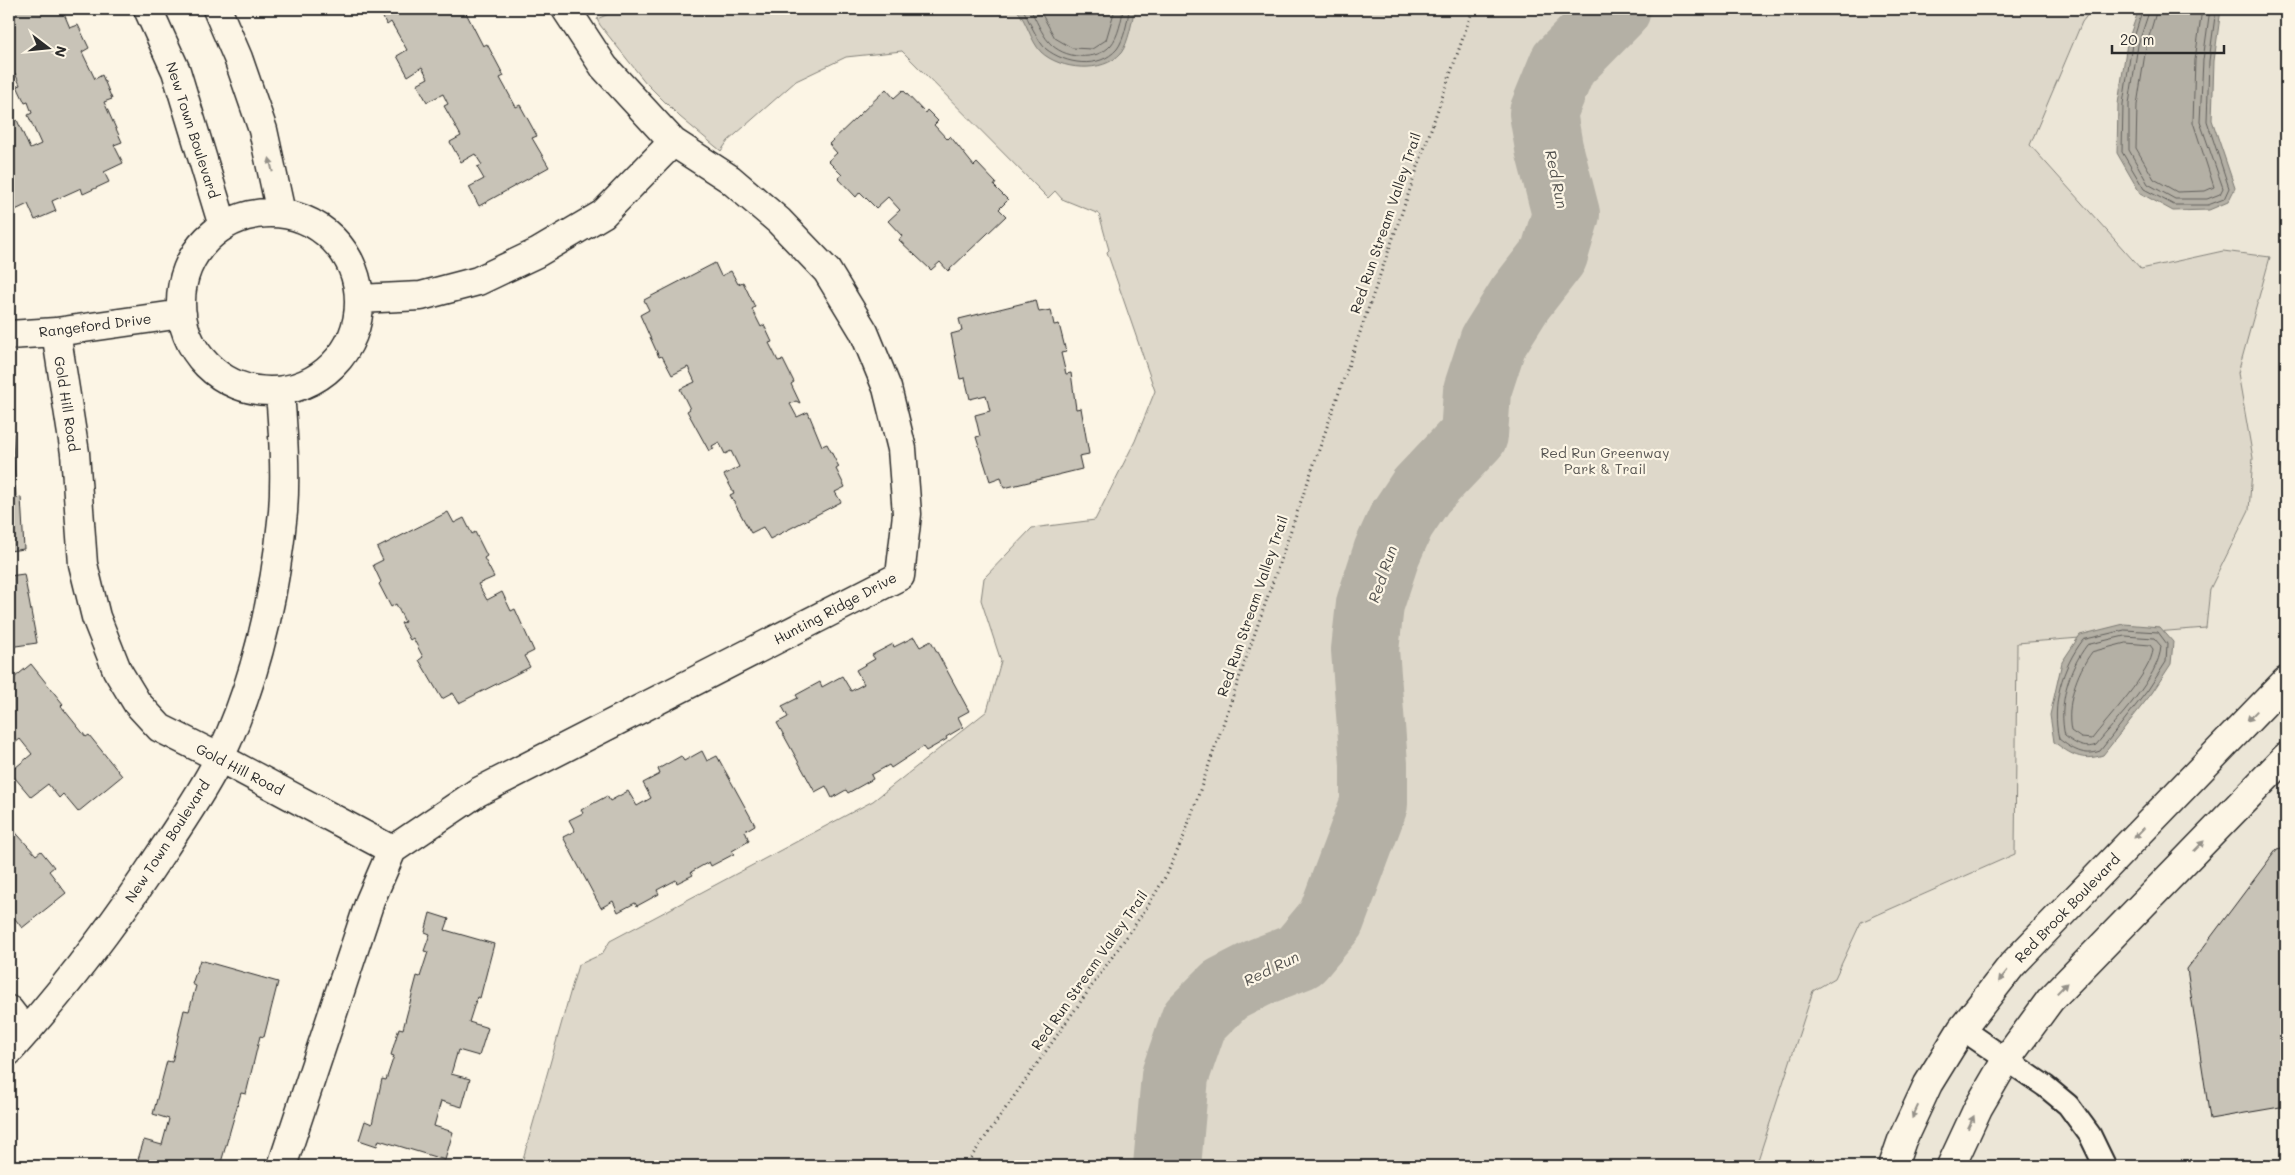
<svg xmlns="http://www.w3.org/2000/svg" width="2295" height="1175" font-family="Mali,sans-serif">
	<rect width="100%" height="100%" fill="#fcf5e5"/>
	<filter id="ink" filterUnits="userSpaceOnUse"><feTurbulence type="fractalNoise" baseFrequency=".02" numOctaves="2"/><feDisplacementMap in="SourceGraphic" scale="10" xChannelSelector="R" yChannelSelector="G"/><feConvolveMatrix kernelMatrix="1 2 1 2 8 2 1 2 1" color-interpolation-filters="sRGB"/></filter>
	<g filter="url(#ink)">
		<!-- built -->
		<path fill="#ece6d7" d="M2092,9H2286V1166H1756L1813,991L1835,978L1861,922L2015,854L2017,643L2206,628L2210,589L2249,510L2253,458L2238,373L2270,257L2223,251L2141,269L2030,145L2082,22Z"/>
		<!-- green -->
		<path fill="#ded8ca" stroke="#84827a" d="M620,9H2092L2082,22L2030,145L2141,269L2223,251L2270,257L2238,373L2253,458L2249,510L2210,589L2206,628L2017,643L2015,854L1861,922L1835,978L1813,991L1756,1166H521L578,965L602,954L610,941L873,801L987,711L1001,661L981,600L984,578L1032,528L1095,520L1135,441L1155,391L1107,252L1109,250L1099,214L1062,199L1055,191L1048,198L902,51L846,57L796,81L728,141L721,151L680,117L646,83L600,25L597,19Z"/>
		<!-- water -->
		<path fill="#b4b0a5" stroke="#7d7b74" d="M1016,9H1134C1133,19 1128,44 1121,53C1103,74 1060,70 1041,52C1030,40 1027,21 1016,9Z
			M2139,9H2221L2214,61L2212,120L2235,188L2228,202L2209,210L2173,211L2140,193L2117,153L2118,104L2127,43Z
			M2124,624L2160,627L2173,642L2171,664L2152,693L2103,755C2082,762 2070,754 2054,742L2050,715L2062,662L2080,635Z"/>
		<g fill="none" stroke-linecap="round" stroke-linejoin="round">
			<!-- shore -->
			<path stroke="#62605c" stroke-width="1" d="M1023,9C1028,19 1038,42 1046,49C1065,64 1099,70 1117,49C1124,40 1128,20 1129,9
				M1030,9C1036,19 1041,33 1049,42C1063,59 1097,62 1111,45C1118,37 1122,19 1123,9
				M1039,9L1055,38L1072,48L1092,49L1106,40L1115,9
				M2143,9L2132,44L2123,104L2122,152L2144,189L2174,205H2208L2224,199L2229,188L2207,121L2209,61L2216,9
				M2150,9L2138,45L2129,104V150L2148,184L2175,199H2207L2220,194L2223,188L2200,122L2203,60L2210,9
				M2157,9L2146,47L2137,105L2136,148L2154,179L2177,192L2205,191L2214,187L2193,122L2195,60L2202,9
				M2125,630L2158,632L2167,644L2166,662L2148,690L2100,751C2084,757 2072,749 2059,739C2051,705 2062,667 2083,640Z
				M2125,636L2154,638L2161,646C2159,678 2116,720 2096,745C2084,750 2074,743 2065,736C2058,705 2068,670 2087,645Z
				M2126,643L2150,645L2153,649C2152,672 2107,719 2092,739L2081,738L2071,731C2066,705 2076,673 2092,652Z"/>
			<!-- river -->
			<path stroke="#b4b0a5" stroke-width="68" d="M1167,1166L1175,1076L1194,1021L1225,990L1262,971L1300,956L1331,919L1374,804V764L1365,650L1370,604L1387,552L1401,521L1421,491L1474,435L1477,391L1493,342L1520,299L1554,255L1566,214L1549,148L1543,113L1563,64L1617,9"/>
		</g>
		<!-- building -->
		<path fill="#c8c3b7" stroke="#2b2b2b" d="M9,9H62L70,28L78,25L89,48L82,52L95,79L102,75L112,99L104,102L122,142L114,145L123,163L104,172L109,182L83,194L81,188L52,201L56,211L35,220L28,204L9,213V123L17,120L30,149L41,144L28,115L32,113L28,102L25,103L17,86L20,85L15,73L10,76L9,72Z
			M378,9H464L483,46L487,44L504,76L500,78L516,107L520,105L537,136L532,138L549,167L479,206L469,187L484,179L477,167L482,165L475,154L461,162L450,142L461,136L444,106L448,104L443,94L427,102L417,84L428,78L422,67L408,76L397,56L407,50L391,22L387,25Z
			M886,89L894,98L903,90L925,113L927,110L938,121L934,125L947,139L950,136L974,166L977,163L996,183L994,186L1008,200L999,209L1006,216L948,271L940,262L931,270L899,240L902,236L888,221L900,210L888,197L876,208L860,192L856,197L838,178L842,175L828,161L837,153L829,144Z
			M715,263L721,276L731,271L738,284L743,282L755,307L752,309L761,327L764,325L772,342L769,343L778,361L783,360L794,382L791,384L800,403L796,401L790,404L797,417L808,412L822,446L827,444L839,467L836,469L845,487L835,492L841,502L770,539L763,527L751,533L730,495L734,493L724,475L739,467L731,451L725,454L719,442L712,446L714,449L709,451L687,411L690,409L680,389L695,382L688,367L672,375L662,356L659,357L640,315L649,310L644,300Z
			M1036,300L1039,312L1051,310L1054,325L1059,324L1066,352L1061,353L1066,374L1071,373L1076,409L1081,408L1089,454L1079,456L1082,469L1004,488L1001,477L990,481L976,437L980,436L975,415L990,411L986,395L970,399L965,378L960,379L951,334L962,331L959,319Z
			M9,406H11L16,498L21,497L24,549L9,551Z
			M448,512L454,523L464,518L472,534L475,532L487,556L484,558L494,577L478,584L487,600L502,592L511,611L515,609L534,651L524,656L530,667L459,703L453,693L442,699L419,660L423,657L413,638L410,640L401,623L405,622L396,604L391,607L379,584L381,582L373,565L383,560L377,548Z
			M24,574L37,643L9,647V576Z
			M914,637L920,647L931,641L969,711L958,717L963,727L946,737L947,739L926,751L923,747L891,768L889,765L871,775L873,779L848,793L846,790L832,798L826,786L815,792L777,723L788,717L782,706L798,698L796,695L820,682L822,687L842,676L851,691L864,684L856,670L875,659L872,655L893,644L894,647Z
			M31,664L63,704L61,706L86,737L89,735L122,776L78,812L63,794L59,798L48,784L31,797L10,772L32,754L20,739L15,743L9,735V682Z
			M702,751L707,761L717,756L755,825L745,831L749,841L732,851L734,854L711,866L709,862L691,872L693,875L677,883L676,880L657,890L659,894L637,906L635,903L618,912L613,901L601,908L563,837L575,831L569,820L583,813L581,810L607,796L610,801L628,791L637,806L651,798L643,783L660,774L658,769L681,756L684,761Z
			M9,825L36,855L41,851L54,867L49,871L66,893L22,928L9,911Z
			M2286,847V1106L2210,1119L2187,969L2277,849Z
			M430,913L449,919L445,930L494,944L480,998L477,997L469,1022L488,1028L479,1056L458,1050L451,1074L470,1079L462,1107L441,1101L434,1126L453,1132L445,1160L379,1140L377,1146L359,1140L365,1121L372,1124L382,1079L386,1080L394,1056L391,1055L399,1028L403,1029L417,976L420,977L428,952L424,951L430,934L425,932Z
			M200,960L278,982L264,1037L260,1036L246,1094L241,1093L220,1166H136L144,1140L162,1145L169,1119L153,1114L167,1061L172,1062L184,1010L189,1011L196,986L192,984Z"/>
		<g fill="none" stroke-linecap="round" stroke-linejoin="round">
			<defs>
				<path id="lane" d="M1962,1029L2045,1086L2068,1105L2090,1135L2105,1166"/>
				<path id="street" d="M148,9L176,71L223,226
					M217,9L238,58L263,130L281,213
					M181 302a89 89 0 1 1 178 0a89 89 0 1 1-178 0Z
					M359,299L421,296L478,281L537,253L603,214L673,142
					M56,332L75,453L83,564L96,617L117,670L137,703L160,728L220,758L392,850L370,901L282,1166
					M9,335L56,332L182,314
					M392,850L478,792L900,576L907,514L902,449L887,388L864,332L827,271L779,221L730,179L673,142L604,67L566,9
					M9,1010L26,1032
					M9,1051C66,988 118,919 165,847C184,818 205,788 220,757C256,681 275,596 283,512C286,472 283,431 280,392
					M1893,1166L1902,1140L1928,1084L1962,1029L2012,965L2286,681
					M1951,1166L1978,1108L2006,1060L2050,1000L2286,757"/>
			</defs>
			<!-- lane casing -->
			<use href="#lane" stroke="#2b2b2b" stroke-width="25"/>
			<!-- street casing -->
			<use href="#street" stroke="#2b2b2b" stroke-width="31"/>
			<!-- path -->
			<path stroke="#2b2b2b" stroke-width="3" stroke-dasharray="1 4" stroke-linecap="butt" d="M965,1166L1146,909L1167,874L1184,836L1473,9"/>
			<!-- lane -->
			<use href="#lane" stroke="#fcf5e5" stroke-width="21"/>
			<!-- street -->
			<use href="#street" stroke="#fcf5e5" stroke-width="28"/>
		</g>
		<!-- one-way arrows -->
		<defs><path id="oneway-solid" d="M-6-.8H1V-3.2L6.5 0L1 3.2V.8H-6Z" transform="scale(1.25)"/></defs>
		<g fill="#949088">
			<use href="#oneway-solid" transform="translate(271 165) rotate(-103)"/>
			<use href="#oneway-solid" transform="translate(2252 716) rotate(134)"/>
			<use href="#oneway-solid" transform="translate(2139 833) rotate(134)"/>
			<use href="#oneway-solid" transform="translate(2199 846) rotate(-46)"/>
			<use href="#oneway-solid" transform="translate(2003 976) rotate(128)"/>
			<use href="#oneway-solid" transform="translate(2062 988) rotate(-46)"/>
			<use href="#oneway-solid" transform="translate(1915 1112) rotate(115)"/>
			<use href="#oneway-solid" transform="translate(1971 1122) rotate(-65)"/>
		</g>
	</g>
	<g text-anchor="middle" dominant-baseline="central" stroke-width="4.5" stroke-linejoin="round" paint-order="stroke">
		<!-- street labels -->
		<g font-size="14" fill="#2b2b2b" stroke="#fcf5e5">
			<text transform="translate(193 130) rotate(72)">New Town Boulevard</text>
			<text transform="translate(1385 223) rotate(-71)">Red Run Stream Valley Trail</text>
			<text transform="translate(95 325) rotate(-7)">Rangeford Drive</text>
			<text transform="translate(67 404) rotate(81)">Gold Hill Road</text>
			<text transform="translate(1252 606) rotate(-71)">Red Run Stream Valley Trail</text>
			<text transform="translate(835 608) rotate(-28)">Hunting Ridge Drive</text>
			<text transform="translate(240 769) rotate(27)">Gold Hill Road</text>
			<text transform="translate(167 841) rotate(-57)">New Town Boulevard</text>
			<text transform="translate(2067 908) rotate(-46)">Red Brook Boulevard</text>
			<text transform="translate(1089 970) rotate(-55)">Red Run Stream Valley Trail</text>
		</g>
		<!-- park labels -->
		<g font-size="14" fill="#585653" stroke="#fcf5e5">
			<text x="1605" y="452">Red Run Greenway<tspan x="1605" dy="16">Park &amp; Trail</tspan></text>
		</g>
		<!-- water labels -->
		<g font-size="15" font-style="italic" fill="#545350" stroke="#fcf5e5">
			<text transform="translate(1557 179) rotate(78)">Red Run</text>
			<text transform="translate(1382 574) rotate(-71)">Red Run</text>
			<text transform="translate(1271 968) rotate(-26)">Red Run</text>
		</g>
	</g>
	<!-- margin -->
	<rect width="2295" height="1175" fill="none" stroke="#fcf5e5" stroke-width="30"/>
	<rect x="15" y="15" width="2265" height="1145" fill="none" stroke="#2b2b2b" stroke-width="2" filter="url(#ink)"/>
	<!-- north arrow -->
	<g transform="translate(48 48) rotate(106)" stroke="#fcf5e5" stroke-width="4" paint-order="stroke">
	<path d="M0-4L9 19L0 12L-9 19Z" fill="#2b2b2b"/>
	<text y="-8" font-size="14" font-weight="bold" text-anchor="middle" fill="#2b2b2b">N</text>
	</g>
	<!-- scale -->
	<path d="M2112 45v8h112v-8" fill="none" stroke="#2b2b2b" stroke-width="2.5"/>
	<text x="2120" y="45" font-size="15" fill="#2b2b2b" stroke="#fcf5e5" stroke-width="4" paint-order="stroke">20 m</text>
</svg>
